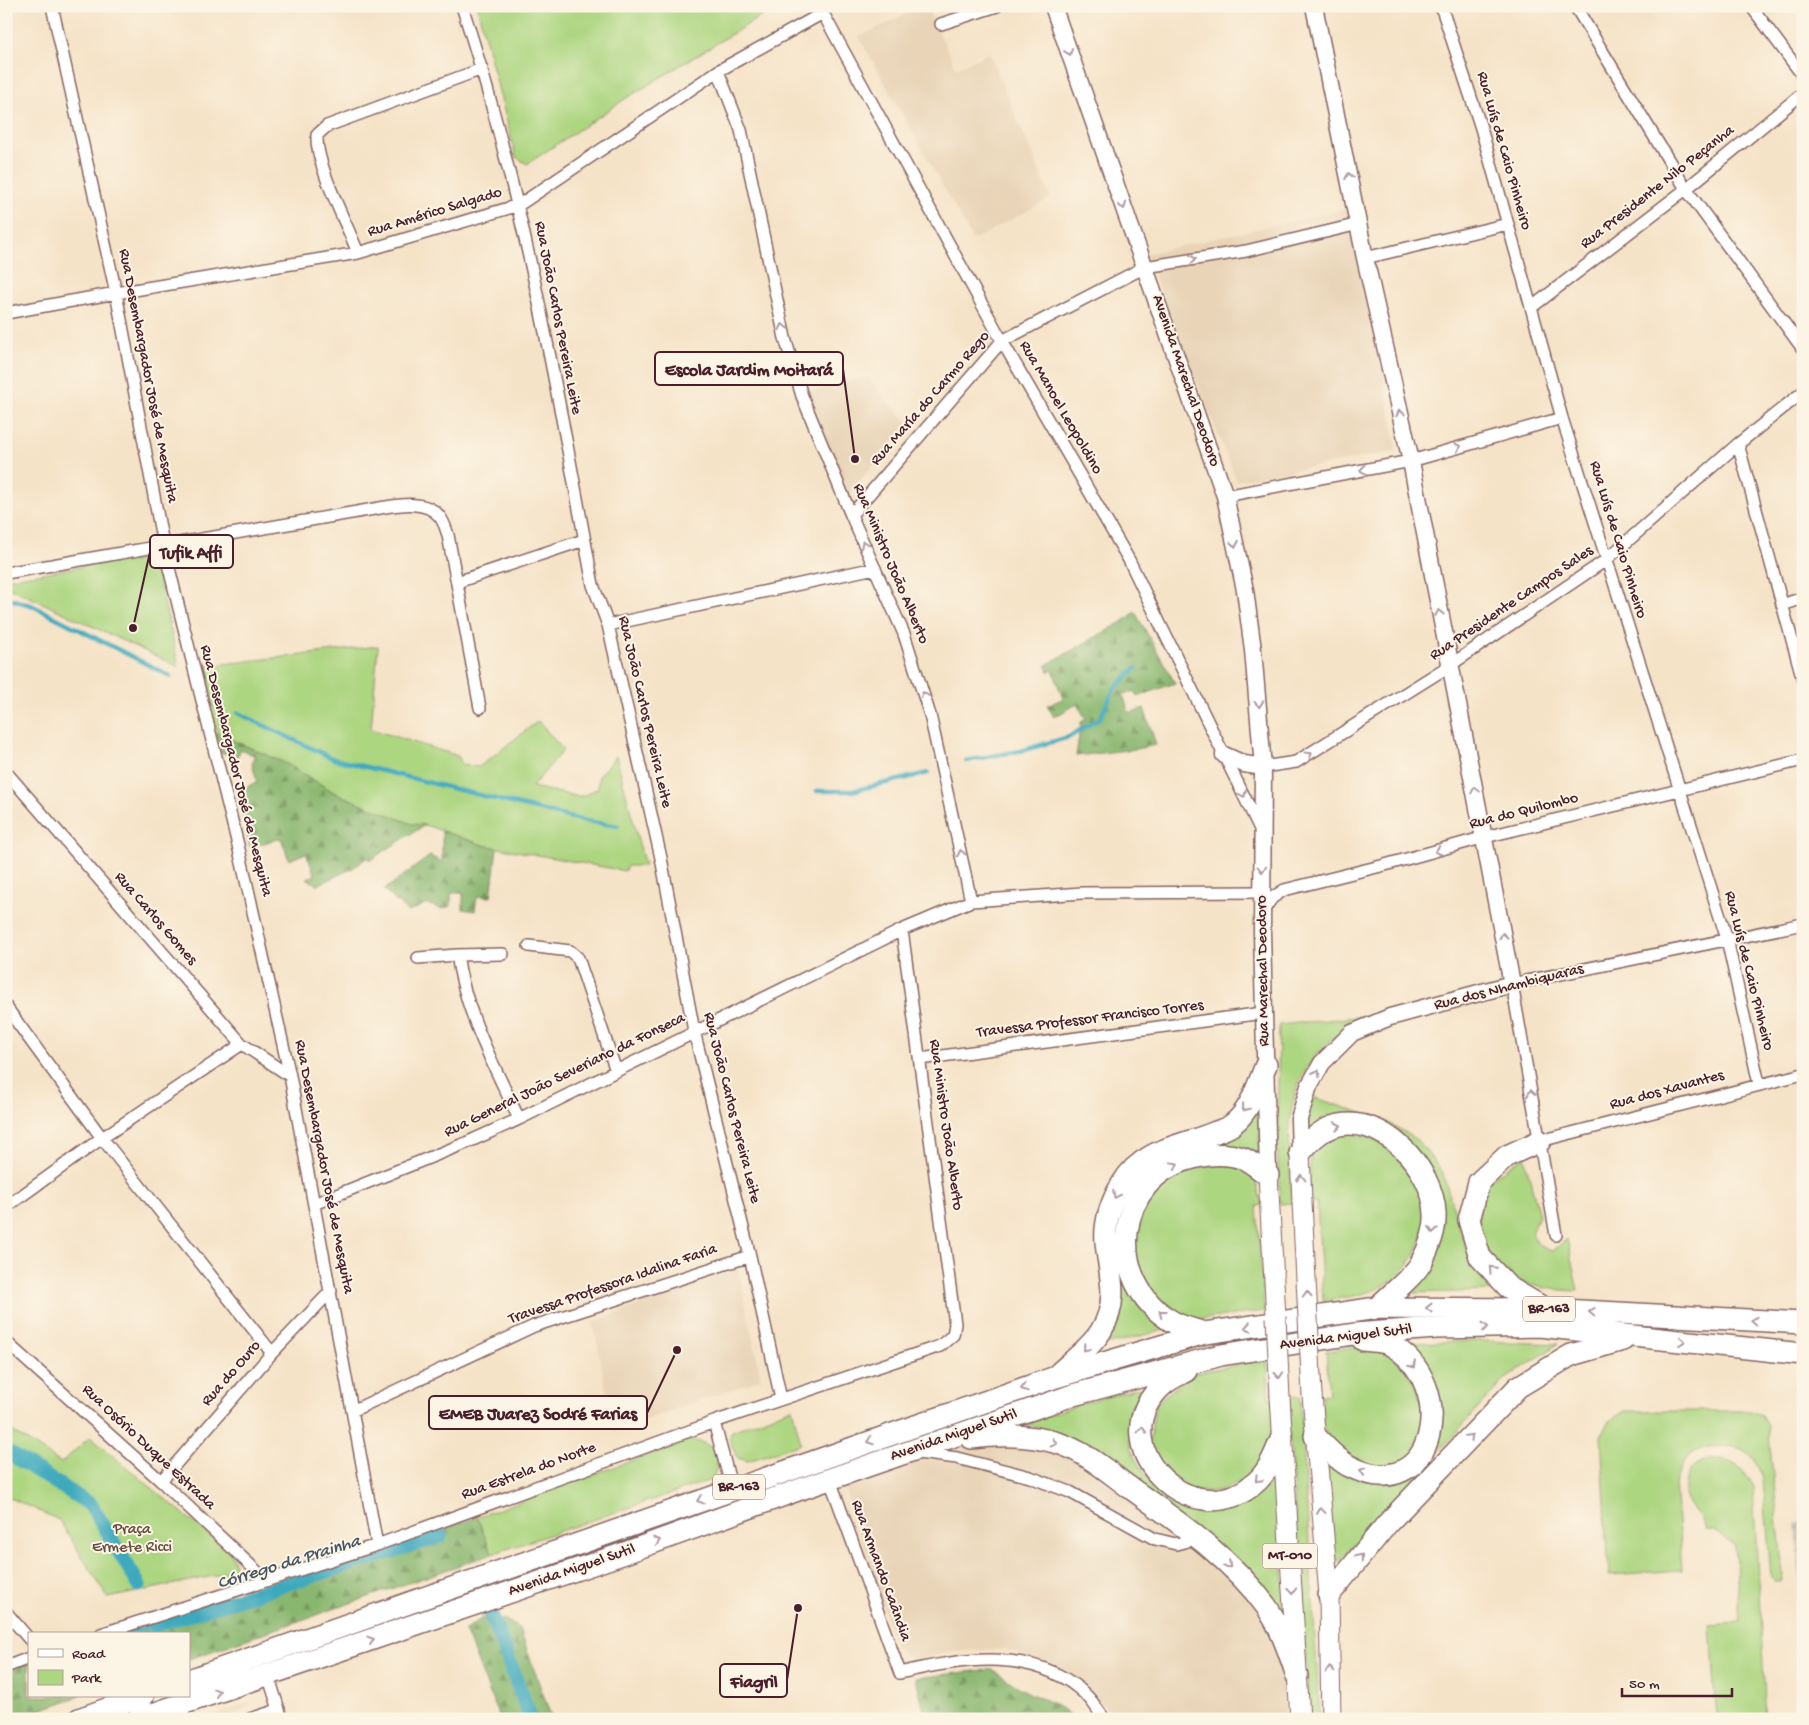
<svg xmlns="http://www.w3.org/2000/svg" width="1809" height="1725" font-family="'Gochi Hand',sans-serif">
	<defs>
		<pattern id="industrial-furrows" width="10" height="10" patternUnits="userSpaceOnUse" patternTransform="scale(1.25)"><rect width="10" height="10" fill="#cbc3b8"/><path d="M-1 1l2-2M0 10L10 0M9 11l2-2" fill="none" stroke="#b0a79e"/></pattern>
		<pattern id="forest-firs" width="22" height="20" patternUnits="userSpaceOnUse" patternTransform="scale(1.25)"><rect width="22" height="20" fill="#8ab76f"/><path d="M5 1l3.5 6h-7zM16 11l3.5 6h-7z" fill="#73945b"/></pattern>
	</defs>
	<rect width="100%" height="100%" fill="#fcf5e5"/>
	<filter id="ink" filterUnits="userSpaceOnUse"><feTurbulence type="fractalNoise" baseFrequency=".02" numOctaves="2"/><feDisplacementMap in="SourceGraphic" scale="10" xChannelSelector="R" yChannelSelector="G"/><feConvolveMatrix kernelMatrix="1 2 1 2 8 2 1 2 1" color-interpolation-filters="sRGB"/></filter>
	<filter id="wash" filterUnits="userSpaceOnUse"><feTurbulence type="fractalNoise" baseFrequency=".0096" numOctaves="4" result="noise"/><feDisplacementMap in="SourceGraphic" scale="20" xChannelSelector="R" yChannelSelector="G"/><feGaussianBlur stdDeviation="1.12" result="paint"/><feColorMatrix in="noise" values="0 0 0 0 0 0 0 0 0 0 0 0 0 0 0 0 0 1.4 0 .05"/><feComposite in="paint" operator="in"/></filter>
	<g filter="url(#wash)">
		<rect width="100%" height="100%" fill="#f5e3c8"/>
		<!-- built -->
		<path fill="#e9d4b7" d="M923,6H926L933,19L956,68L989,53L1051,198L973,240L859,37Z
			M1355,207L1397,451L1237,481L1145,254Z
			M868,377L889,404L909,422L847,496L804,392Z
			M738,1268L761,1379L614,1431L593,1322Z
			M984,1439L1068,1454L1235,1577L1266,1617L1280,1653L1286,1719H1110L1104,1707L1072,1678L1040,1661L1004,1649L955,1651L919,1659L910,1658L895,1646L843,1483L949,1447Z
			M250,1702L235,1719H205Z"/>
		<!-- industrial -->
		<path fill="url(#industrial-furrows)" d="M1796,1522H1803V1646Z"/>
		<!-- green -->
		<path fill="#add681" stroke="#7c7a56" d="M477,6H778L625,99L527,164L516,157Z
			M146,556L156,567L179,667L6,586V579Z
			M378,646L371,729L458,756L462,764L479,767L538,721L563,750L532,787L575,796H583L598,788L599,775L616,756L645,866H627L625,871L483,845L425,825L412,824L335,793L287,764L216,733L206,666Z
			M1367,1016C1280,1063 1287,1117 1292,1203L1280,1204L1277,1141L1279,1025Z
			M1260,1096V1158L1158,1164L1119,1248L1168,1329L1102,1346L1114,1213L1129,1181Z
			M1313,1097L1386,1121L1417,1140L1442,1171L1464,1242L1479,1268L1498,1288L1496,1291L1411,1293L1439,1240L1440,1214L1385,1129L1307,1132Z
			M1351,1133C1363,1136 1376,1138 1387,1146C1432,1178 1439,1241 1395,1278C1375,1295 1348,1297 1323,1301L1317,1202H1310C1308,1163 1305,1139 1351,1133Z
			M1524,1156L1539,1215L1532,1234C1537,1244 1542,1249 1553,1251L1567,1239L1578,1291C1542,1289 1502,1285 1485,1248C1482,1243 1478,1236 1478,1230C1478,1215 1482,1199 1484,1184Z
			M1234,1164L1255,1178L1262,1205L1257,1206L1264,1311L1195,1320L1169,1312L1149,1293L1132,1244L1144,1196L1186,1166Z
			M1481,1341L1558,1344L1504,1380L1335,1565L1327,1461L1381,1483L1433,1444L1403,1343Z
			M1356,1347C1364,1348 1375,1347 1382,1350C1387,1352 1391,1357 1395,1360C1420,1379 1430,1411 1418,1441C1415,1448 1409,1459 1402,1463C1379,1476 1334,1452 1324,1429C1321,1420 1322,1405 1321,1395L1329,1394L1326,1351Z
			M1267,1359L1269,1398H1274C1275,1415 1278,1438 1269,1455C1255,1482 1206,1504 1179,1484C1168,1475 1158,1460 1148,1449L1156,1403L1194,1373Z
			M1150,1385C1145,1397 1132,1419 1131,1431C1128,1463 1150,1482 1174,1499L1262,1487L1280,1472L1285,1624L1061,1435L1025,1423L1086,1402Z
			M1300,1396L1320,1719H1310L1287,1397Z
			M792,1408L801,1444L748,1461L737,1458L729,1438L732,1431Z
			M1625,1411H1750L1762,1416L1768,1426L1783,1574L1782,1580L1775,1582L1771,1577L1763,1478C1759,1468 1755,1458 1746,1452C1740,1447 1732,1447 1724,1446C1694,1446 1683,1456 1675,1484L1682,1570L1609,1575L1601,1436L1608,1422Z
			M6,1427L61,1463L90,1437L231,1553L237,1571L108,1598L59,1520L6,1496Z
			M688,1440C713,1441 726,1457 711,1480L492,1554L477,1517Z
			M1722,1459C1738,1465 1748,1471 1753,1488L1766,1719H1716L1710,1625L1740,1623L1735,1546L1714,1530H1705C1701,1513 1690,1510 1686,1497C1684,1491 1685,1483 1687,1477C1693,1460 1707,1460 1722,1459Z"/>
		<!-- forest -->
		<path fill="url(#forest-firs)" stroke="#6a6b4d" d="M1135,612L1175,683L1137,697L1135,691L1123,695L1129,713L1144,708L1156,745L1136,749L1076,756L1081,722L1086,719L1077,704L1054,717L1047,705L1063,699L1053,670L1049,672L1046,665L1124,621Z
			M216,733L287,764L335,793L412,824L425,825L370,860L368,857L353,868L317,885L307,878L315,875L306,853L289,860L281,838L250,847L238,793L257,781L252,764L255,756L241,749L237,757L220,752Z
			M442,831L483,845L497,848L491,897L477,896L475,911L463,909V893H451V906L442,909L426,904L408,912L384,890L430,856L442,862Z
			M477,1517L492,1554L189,1659V1634H118L358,1559Z
			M482,1618L506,1620L519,1628L552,1719H500L465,1630Z
			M29,1663V1696H80L14,1719H6V1671Z
			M991,1669C1002,1675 1011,1683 1022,1689C1040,1700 1059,1702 1073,1719H926L916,1678Z"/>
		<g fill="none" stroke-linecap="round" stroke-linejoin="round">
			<!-- stream -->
			<path stroke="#3da9bd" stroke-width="4.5" d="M6,598L31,605L170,676
				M238,713L334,759L580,820L618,826
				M966,761L1024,750L1069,737L1100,718L1115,688L1136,668
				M817,791H852L928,773
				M125,1634L154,1625"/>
			<!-- canal -->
			<path stroke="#3da9bd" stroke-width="15" d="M6,1451L91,1505L139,1585
				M490,1612L531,1719
				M152,1620L154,1625L440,1536"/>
		</g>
	</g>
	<g filter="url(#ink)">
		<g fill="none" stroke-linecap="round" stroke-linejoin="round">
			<defs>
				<path id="street" d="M52,6L116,293L163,544L238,845L290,1076L377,1545
					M462,6C523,194 557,390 593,585L608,625L661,858L694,1031L750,1256L781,1399
					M819,6L1002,341L1129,560L1261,831
					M1441,6L1481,128L1562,418L1727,939L1759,1084
					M1575,6L1686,189L1803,349
					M1751,6L1803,76
					M941,24L997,6
					M718,71L741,130L785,338L802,396L851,515L904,634L930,715L971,901
					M358,253C347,224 315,164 317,135L327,126L482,69
					M1365,258L1508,224
					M1532,307L1686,189L1803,93
					M6,313L116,293L358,253L519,205L718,71L823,13
					M1738,444L1803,680
					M1225,496L1411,461L1562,418
					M851,515L1002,341L1145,267L1246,251L1359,224
					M6,573L380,508C398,505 427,499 440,517C444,522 446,529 448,535L480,708
					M457,582L584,540
					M1782,605L1803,598
					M608,625L875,568
					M1263,767L1296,762L1449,666L1606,560L1738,444L1803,392
					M6,772L242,1044L290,1076
					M1262,912L1272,898L1284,890L1385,865L1485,837L1803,760
					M529,946L570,951L578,958L616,1071
					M503,954L457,955C466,1015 494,1065 519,1119
					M418,958L457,955
					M6,1007L102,1138L272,1353
					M920,1059L1263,1013
					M1540,1141L1803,1074
					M314,1204L466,1143L519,1119L902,930L971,901L1082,893L1262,892
					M6,1207L102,1138L242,1044
					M1556,1235L1512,984L1803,924
					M6,1342L161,1481L266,1580
					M352,1411L534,1326L750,1256
					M714,1422L732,1489
					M918,1453L957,1458L1030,1477L1070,1492L1155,1539L1176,1544L1199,1538
					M830,1480L900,1673C961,1658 1039,1646 1088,1697C1094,1703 1099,1712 1104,1719
					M161,1481L272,1353L331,1291
					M6,1612L29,1639
					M101,1634L377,1545L714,1422L940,1346L953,1335L955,1324L902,930
					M6,1667L29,1658
					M268,1675L282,1719
					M250,1719L278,1710"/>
				<path id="secondary" d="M1053,6L1225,496L1245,590L1253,650L1263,767L1262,932L1268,1175
					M1224,755L1244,764L1263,767
					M1300,1153L1299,1119L1309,1086L1322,1063L1352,1033L1390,1017L1512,984L1411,461L1365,258L1314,6"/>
				<path id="primary" d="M1300,1153L1302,1202
					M1268,1175L1276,1317
					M1312,1395L1329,1595L1331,1719
					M1280,1397L1300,1719"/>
				<path id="highway" d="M1540,1141L1507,1156L1479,1182L1469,1220L1480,1257L1508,1287L1544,1308
					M1300,1153C1309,1142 1318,1132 1332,1127C1380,1110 1434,1168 1435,1214C1436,1229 1429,1248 1422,1261C1415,1276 1389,1295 1377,1308
					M1205,1333C1195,1330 1182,1327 1173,1322C1103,1282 1114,1176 1193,1158C1209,1154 1227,1153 1242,1158C1251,1161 1260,1170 1268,1175
					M1186,1371C1179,1375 1169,1379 1163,1385C1097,1444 1192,1538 1255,1483C1269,1471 1275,1454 1282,1437
					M1058,1374C1072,1361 1091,1347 1101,1331C1120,1300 1109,1274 1106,1242C1104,1222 1112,1200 1122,1184C1143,1148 1181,1147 1216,1132C1221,1130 1229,1128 1233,1124C1251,1110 1258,1084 1266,1065
					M1315,1436C1325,1446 1336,1459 1349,1466C1436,1510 1461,1382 1389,1344C1382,1341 1370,1341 1363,1340
					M971,1438C1000,1434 1030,1435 1058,1443C1084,1451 1107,1471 1129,1487C1178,1522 1230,1557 1266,1606C1281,1627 1289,1652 1297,1676
					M1329,1595L1387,1524L1518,1387L1571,1355L1623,1340
					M189,1680L1053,1378L1205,1333L1377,1308L1544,1309L1803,1323
					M79,1719L143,1696
					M138,1719L622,1554L798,1490L1073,1395L1221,1355L1354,1334L1436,1328L1539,1326L1803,1354"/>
			</defs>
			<!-- street casing -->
			<use href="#street" stroke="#866462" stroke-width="14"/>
			<!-- secondary casing -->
			<use href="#secondary" stroke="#866462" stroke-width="19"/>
			<!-- primary casing -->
			<use href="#primary" stroke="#866462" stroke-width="21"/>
			<!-- highway casing -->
			<use href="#highway" stroke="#866462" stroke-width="24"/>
			<!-- street -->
			<use href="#street" stroke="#fff" stroke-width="11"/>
			<!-- secondary -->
			<use href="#secondary" stroke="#fff" stroke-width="16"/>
			<!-- primary -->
			<use href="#primary" stroke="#fff" stroke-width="19"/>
			<!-- highway -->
			<use href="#highway" stroke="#fff" stroke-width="21"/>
			<defs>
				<path id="primary-bridge" d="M1302,1202L1312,1395
					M1276,1317L1280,1397"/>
			</defs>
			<!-- primary-bridge casing -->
			<use href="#primary-bridge" stroke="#866462" stroke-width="21" stroke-linecap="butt"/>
			<!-- primary-bridge -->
			<use href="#primary-bridge" stroke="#fff" stroke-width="19"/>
		</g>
		<!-- one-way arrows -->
		<defs><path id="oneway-chevron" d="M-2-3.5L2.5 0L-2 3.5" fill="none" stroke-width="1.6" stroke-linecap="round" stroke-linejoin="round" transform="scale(1.25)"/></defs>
		<g stroke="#ae9aa0">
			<use href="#oneway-chevron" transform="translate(1069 52) rotate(71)"/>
			<use href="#oneway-chevron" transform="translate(1349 176) rotate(-101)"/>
			<use href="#oneway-chevron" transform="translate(1123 206) rotate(70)"/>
			<use href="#oneway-chevron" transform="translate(1193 259) rotate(-8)"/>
			<use href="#oneway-chevron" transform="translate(783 327) rotate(-102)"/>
			<use href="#oneway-chevron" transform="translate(1400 413) rotate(-103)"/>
			<use href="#oneway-chevron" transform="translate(1458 447) rotate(-16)"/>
			<use href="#oneway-chevron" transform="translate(1363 470) rotate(169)"/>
			<use href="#oneway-chevron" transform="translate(864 544) rotate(-115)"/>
			<use href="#oneway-chevron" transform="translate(1235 544) rotate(79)"/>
			<use href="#oneway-chevron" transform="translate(1439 613) rotate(-101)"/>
			<use href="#oneway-chevron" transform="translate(924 695) rotate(-108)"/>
			<use href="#oneway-chevron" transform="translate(1259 704) rotate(85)"/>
			<use href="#oneway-chevron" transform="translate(1309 755) rotate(-32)"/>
			<use href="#oneway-chevron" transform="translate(1475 790) rotate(-102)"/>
			<use href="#oneway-chevron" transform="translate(1243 794) rotate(64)"/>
			<use href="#oneway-chevron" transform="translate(1438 851) rotate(164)"/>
			<use href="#oneway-chevron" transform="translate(961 853) rotate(-102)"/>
			<use href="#oneway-chevron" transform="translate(1262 869) rotate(90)"/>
			<use href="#oneway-chevron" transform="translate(1503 936) rotate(-100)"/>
			<use href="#oneway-chevron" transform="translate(1317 1073) rotate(-60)"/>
			<use href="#oneway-chevron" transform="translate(1531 1093) rotate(-100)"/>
			<use href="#oneway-chevron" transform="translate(1245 1108) rotate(128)"/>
			<use href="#oneway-chevron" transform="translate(1338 1126) rotate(-10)"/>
			<use href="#oneway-chevron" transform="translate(1175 1165) rotate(-29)"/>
			<use href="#oneway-chevron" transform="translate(1301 1178) rotate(-92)"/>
			<use href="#oneway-chevron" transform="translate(1116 1195) rotate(116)"/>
			<use href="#oneway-chevron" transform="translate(1433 1230) rotate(99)"/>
			<use href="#oneway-chevron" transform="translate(1492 1269) rotate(-133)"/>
			<use href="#oneway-chevron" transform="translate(1307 1294) rotate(-93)"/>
			<use href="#oneway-chevron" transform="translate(1429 1308) rotate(-180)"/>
			<use href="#oneway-chevron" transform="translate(1592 1312) rotate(-177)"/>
			<use href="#oneway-chevron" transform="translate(1162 1313) rotate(-142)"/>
			<use href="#oneway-chevron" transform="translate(1754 1321) rotate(-177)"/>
			<use href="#oneway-chevron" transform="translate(1248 1327) rotate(172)"/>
			<use href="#oneway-chevron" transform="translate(1485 1327) rotate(-1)"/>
			<use href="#oneway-chevron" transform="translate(1682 1341) rotate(6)"/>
			<use href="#oneway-chevron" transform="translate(1086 1348) rotate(132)"/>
			<use href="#oneway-chevron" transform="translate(1413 1365) rotate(51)"/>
			<use href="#oneway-chevron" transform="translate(1279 1375) rotate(87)"/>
			<use href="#oneway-chevron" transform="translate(1024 1388) rotate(161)"/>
			<use href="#oneway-chevron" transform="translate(1142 1430) rotate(-88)"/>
			<use href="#oneway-chevron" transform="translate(1470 1437) rotate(-46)"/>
			<use href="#oneway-chevron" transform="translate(870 1441) rotate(161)"/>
			<use href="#oneway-chevron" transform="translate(1054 1443) rotate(15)"/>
			<use href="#oneway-chevron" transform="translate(1363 1471) rotate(-162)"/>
			<use href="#oneway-chevron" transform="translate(1258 1479) rotate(134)"/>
			<use href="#oneway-chevron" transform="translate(700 1500) rotate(161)"/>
			<use href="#oneway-chevron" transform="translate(1321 1511) rotate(-95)"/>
			<use href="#oneway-chevron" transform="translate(657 1541) rotate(-20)"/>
			<use href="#oneway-chevron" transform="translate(1360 1557) rotate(-51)"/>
			<use href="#oneway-chevron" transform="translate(1228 1565) rotate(44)"/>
			<use href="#oneway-chevron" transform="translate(1292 1591) rotate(86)"/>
			<use href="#oneway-chevron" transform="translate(371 1640) rotate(-19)"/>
			<use href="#oneway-chevron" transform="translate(1330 1670) rotate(-91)"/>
			<use href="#oneway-chevron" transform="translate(217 1692) rotate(-19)"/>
		</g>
	</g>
	<g text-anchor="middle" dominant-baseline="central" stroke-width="4" stroke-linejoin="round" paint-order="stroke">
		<!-- shield labels -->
		<g fill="#fcf5e5" stroke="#7f5f63" stroke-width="1">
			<rect x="1523" y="1296.5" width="52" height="25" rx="4"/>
			<rect x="713" y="1474.5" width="52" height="25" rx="4"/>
			<rect x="1262.5" y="1543.5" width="55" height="25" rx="4"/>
		</g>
		<g font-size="15" font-weight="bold" fill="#4a1f2b">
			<text x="1549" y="1309">BR-163</text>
			<text x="739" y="1487">BR-163</text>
			<text x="1290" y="1556">MT-010</text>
		</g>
		<!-- street labels -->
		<g font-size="16" fill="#4a1f2b" stroke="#fcf5e5">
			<text transform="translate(1503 151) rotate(74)">Rua Luís de Caio Pinheiro</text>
			<text transform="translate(1658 188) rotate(-38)">Rua Presidente Nilo Peçanha</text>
			<text transform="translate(435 213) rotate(-17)">Rua Américo Salgado</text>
			<text transform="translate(557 318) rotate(79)">Rua João Carlos Pereira Leite</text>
			<text transform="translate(147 376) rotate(79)">Rua Desembargador José de Mesquita</text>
			<text transform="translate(1185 381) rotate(71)">Avenida Marechal Deodoro</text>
			<text transform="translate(931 399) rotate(-49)">Rua María do Carmo Rego</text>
			<text transform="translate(1060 408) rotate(60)">Rua Manoel Leopoldino</text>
			<text transform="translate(1617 540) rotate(73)">Rua Luís de Caio Pinheiro</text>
			<text transform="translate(890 564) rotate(67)">Rua Ministro João Alberto</text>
			<text transform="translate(1512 604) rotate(-34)">Rua Presidente Campos Sales</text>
			<text transform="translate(644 712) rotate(77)">Rua João Carlos Pereira Leite</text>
			<text transform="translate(235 771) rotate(76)">Rua Desembargador José de Mesquita</text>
			<text transform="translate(1524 812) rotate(-14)">Rua do Quilombo</text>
			<text transform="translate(155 919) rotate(49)">Rua Carlos Gomes</text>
			<text transform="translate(1264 971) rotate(-91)">Rua Marechal Deodoro</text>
			<text transform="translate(1748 971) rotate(76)">Rua Luís de Caio Pinheiro</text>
			<text transform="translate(1509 988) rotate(-14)">Rua dos Nhambiquaras</text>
			<text transform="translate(1090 1020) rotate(-7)">Travessa Professor Francisco Torres</text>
			<text transform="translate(565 1076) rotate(-26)">Rua General João Severiano da Fonseca</text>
			<text transform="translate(1667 1091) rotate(-15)">Rua dos Xavantes</text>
			<text transform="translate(731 1108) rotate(76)">Rua João Carlos Pereira Leite</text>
			<text transform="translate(945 1125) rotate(82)">Rua Ministro João Alberto</text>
			<text transform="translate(323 1167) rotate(79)">Rua Desembargador José de Mesquita</text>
			<text transform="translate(613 1285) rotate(-19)">Travessa Professora Idalina Faria</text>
			<text transform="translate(1346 1338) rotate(-7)">Avenida Miguel Sutil</text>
			<text transform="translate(232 1374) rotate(-49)">Rua do Ouro</text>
			<text transform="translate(954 1436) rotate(-19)">Avenida Miguel Sutil</text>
			<text transform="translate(148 1448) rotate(43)">Rua Osório Duque Estrada</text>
			<text transform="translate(529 1472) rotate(-20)">Rua Estrela do Norte</text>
			<text transform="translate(572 1571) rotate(-19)">Avenida Miguel Sutil</text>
			<text transform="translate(880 1571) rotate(70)">Rua Armando Caândia</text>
		</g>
		<!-- park labels -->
		<g font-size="16" fill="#634d40" stroke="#fcf5e5">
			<text x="132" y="1530">Praça<tspan x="132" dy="18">Ermete Ricci</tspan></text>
		</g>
		<!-- water labels -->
		<g font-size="18" font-style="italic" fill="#455665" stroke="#fcf5e5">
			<text transform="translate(289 1563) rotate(-17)">Córrego da Prainha</text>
		</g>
	</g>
	<!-- callouts -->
	<path fill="none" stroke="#4a1f2b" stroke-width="2" d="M855 459L843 369M133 628L150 552M677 1350L647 1413M798 1608L787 1680"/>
	<g fill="#4a1f2b" stroke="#fcf5e5" stroke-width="2">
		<circle cx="855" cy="459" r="5"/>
		<circle cx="133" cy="628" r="5"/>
		<circle cx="677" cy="1350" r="5"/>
		<circle cx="798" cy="1608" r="5"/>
	</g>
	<g fill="#fcf5e5" stroke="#4a1f2b" stroke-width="2">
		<rect x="655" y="352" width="188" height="33" rx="5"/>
		<rect x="150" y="535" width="83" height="33" rx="5"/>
		<rect x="429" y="1396" width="218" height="33" rx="5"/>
		<rect x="720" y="1664" width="67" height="33" rx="5"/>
	</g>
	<g font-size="18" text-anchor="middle" font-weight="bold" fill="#4a1f2b">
		<text x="749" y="375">Escola Jardim Moitará</text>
		<text x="191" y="558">Tufik Affi</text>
		<text x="538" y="1419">EMEB Juarez Sodré Farias</text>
		<text x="754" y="1687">Fiagril</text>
	</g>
	<!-- margin -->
	<rect width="1809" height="1725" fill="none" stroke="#fcf5e5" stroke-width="25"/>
	<!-- legend -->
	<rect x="28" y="1632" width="162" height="65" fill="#fcf5e5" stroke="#b59f9b"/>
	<rect x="38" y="1649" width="25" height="8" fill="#ffffff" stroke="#b59f9b"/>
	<text x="72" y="1658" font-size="15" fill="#4a1f2b">Road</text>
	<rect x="38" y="1670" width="25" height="15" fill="#add681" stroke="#b59f9b"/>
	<text x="72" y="1682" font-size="15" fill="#4a1f2b">Park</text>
	<!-- scale -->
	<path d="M1622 1688v8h110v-8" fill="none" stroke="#4a1f2b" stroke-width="2.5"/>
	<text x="1629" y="1688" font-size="15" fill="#4a1f2b" stroke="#fcf5e5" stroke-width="4" paint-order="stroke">50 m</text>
</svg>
